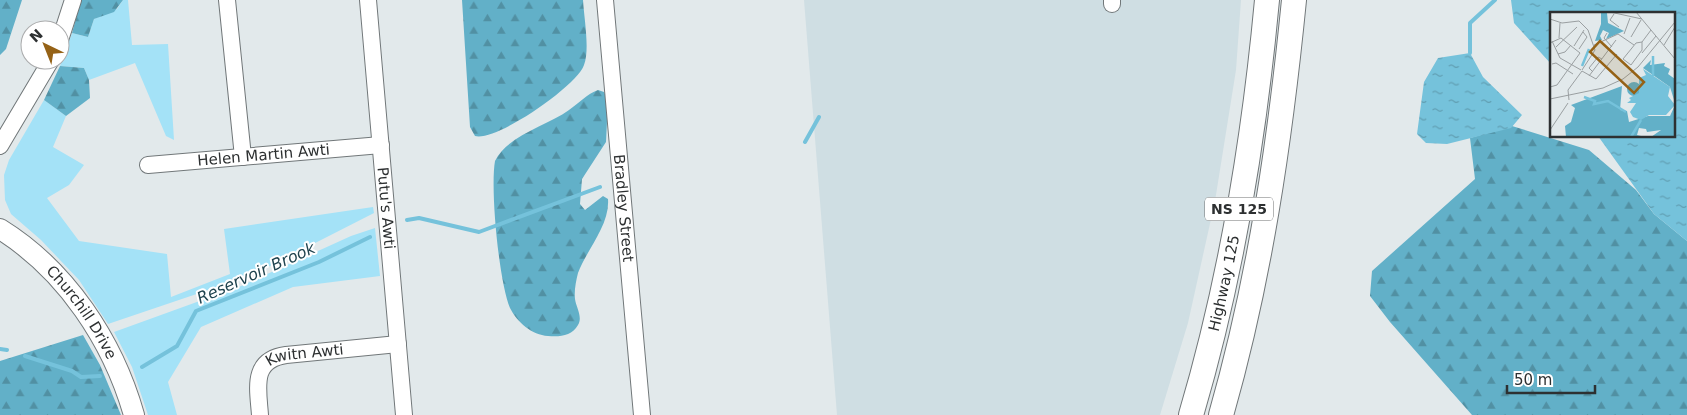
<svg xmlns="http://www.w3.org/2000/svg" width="1687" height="415" font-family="'DejaVu Sans',sans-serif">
	<defs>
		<pattern id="forest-firs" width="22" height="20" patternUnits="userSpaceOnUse" patternTransform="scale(1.25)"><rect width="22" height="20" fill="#62b0c8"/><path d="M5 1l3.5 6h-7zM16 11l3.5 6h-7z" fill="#5190a3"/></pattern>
		<pattern id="water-ripples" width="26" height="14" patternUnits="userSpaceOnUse" patternTransform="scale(1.25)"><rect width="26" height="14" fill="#75c2db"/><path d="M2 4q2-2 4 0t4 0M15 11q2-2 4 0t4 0" fill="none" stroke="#609eb2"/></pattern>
	</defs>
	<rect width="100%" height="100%" fill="#e2e9eb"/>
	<!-- built -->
	<path fill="#cfdee3" d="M804,0H1241L1236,70L1215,201L1188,323L1160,415H837Z"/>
	<!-- green -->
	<path fill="#a4e2f7" d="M123,0H128L132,45L168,44L174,140L166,136L135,63L89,80L84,68L60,66L72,33L88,37L94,19L117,9Z
		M44,100L66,116L53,147L84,165L69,185L47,198L79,241L167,254L171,297L230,274L224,229L373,207L374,213L272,265L238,280L108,324L79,280L41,240L11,214L5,200L4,175L9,160Z
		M375,228L380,276L293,287L201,327L168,382L177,415H148L132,367L114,332L241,286L351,236Z"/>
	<!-- forest -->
	<path fill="url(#forest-firs)" d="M0,0H22L6,49L0,55Z
		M81,0H123L114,12L94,19L88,37L72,33Z
		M462,0H583C584,18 590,49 584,65C577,86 496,142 475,136L470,127Z
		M60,66L84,68L89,80L90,98L66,116L44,100Z
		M598,90L604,92L608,101L606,142L582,179L580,204L585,210L603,196L608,199C610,225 587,249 578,273C576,281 574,291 575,299C576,307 583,317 578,325C572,336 560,337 548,336C532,335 517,322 510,308C499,282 490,189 495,161C508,135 547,126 569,110C579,103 587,94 598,90Z
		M1512,126L1589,150L1636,190L1654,214L1687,241V415H1472L1390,322L1370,296L1372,271L1475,179L1470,138Z
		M83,335L100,365L121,415H0V361Z"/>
	<!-- water -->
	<path fill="url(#water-ripples)" d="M1511,0H1687V241L1654,214L1598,136H1673V14H1551V64L1514,23Z
		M1470,53L1483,77L1522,115L1511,128L1447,144L1426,143L1417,134L1424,82L1438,58Z"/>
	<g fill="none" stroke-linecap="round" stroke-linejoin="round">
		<!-- stream -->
		<path stroke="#75c2db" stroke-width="4" d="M1470,53V23L1495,0
			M805,142L819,117
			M407,220L419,218L479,232L600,187
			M0,349L7,350
			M25,356L72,371L81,377L100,376
			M142,367L177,346L196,311L319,262L370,237"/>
		<defs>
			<g id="minor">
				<path d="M227,0L243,157"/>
				<path id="s1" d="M368,0L404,415"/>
				<path id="s2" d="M605,0L642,415"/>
				<path d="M1112,0V4"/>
				<path d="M60,40L73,0"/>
				<path d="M0,146L51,60"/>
				<path id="s3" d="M148,165L381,145"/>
				<path id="s4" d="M260,415C258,388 251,360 286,355L398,344"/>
			</g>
			<g id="major">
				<path id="s5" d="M0,229C66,270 113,341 134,415"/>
			</g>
			<g id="highway">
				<path id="s6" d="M1191,415C1231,280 1254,140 1267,0"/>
				<path d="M1221,415C1260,279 1280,141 1294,0"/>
			</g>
		</defs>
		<!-- minor casing -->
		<use href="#minor" stroke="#717779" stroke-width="18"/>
		<!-- major casing -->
		<use href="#major" stroke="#717779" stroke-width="22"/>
		<!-- highway casing -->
		<use href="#highway" stroke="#717779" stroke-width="26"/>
		<!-- minor -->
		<use href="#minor" stroke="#fff" stroke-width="16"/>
		<!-- major -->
		<use href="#major" stroke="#fff" stroke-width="20"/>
		<!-- highway -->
		<use href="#highway" stroke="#fff" stroke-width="24"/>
	</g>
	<g text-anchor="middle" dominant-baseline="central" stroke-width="4" stroke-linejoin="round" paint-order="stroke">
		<!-- shield labels -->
		<rect fill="#fff" stroke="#6c6e6f" stroke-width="1" x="1205" y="197.5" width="68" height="23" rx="4"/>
		<g font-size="14" font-weight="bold" fill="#2d3031">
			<text x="1239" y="209">NS 125</text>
		</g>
		<!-- street labels -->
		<g font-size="15" fill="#2d3031" stroke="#fff">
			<text stroke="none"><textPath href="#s3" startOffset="116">Helen Martin Awti</textPath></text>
			<text stroke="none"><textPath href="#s1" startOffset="209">Putu's Awti</textPath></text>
			<text stroke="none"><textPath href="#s2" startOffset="209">Bradley Street</textPath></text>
			<text stroke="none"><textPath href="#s6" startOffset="136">Highway 125</textPath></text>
			<text stroke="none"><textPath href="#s5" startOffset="118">Churchill Drive</textPath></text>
			<text stroke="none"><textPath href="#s4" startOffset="94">Kwitn Awti</textPath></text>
		</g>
		<!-- water labels -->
		<g font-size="16" font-style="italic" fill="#1f434e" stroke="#fff">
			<text transform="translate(256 273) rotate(-24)">Reservoir Brook</text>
		</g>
	</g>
	<!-- overview -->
	<g transform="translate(1550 12)">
		<rect width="125" height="125" fill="#e2e9eb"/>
		<path d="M51,0L57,1L58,11L74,19L56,27L59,21L53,18L50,24L52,28L45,29L51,12ZM101,48L100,53L115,51L114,54L120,57L118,62L125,67V91L120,75L93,56ZM77 77a7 7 0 1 1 14 0a7 7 0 1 1-14 0ZM72,74L70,98L77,99L79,110L98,104H120L125,93V125H101L111,118L97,120L96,117L89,116L87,123L95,125H16L15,114L21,110L25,96L21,93Z" fill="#62b0c8"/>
		<path d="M93,57L120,75L118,84L125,93L116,103H99L91,108L83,105L80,100L86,91H77L81,88L79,86L89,81V66L96,63Z" fill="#75c2db"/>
		<path fill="none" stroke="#75c2db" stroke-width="2.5" d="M103,44V64M32,54L39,37M34,85L45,89L44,92L58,89L76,100M81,125L91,108"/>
		<path fill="none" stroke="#9a9fa1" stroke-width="1" d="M60,0L92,7M86,0L125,47M64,2L60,8L69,15M0,7L12,11L29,9L38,18L45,38L32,58M57,21L54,26L62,35M74,22L80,6M81,25L91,8M9,26L10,11M2,29L10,46L31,58M92,30V38L81,53L73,47L86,31ZM92,30L101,18M0,31L11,26L30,41L7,73L0,75M44,33L68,22L84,33M114,33L125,15M24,34L34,18M6,35L27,15M29,37L37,25L33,20M92,41L106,24M8,42L15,40L21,33M2,52L6,51L23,62M32,59L46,67L67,42M43,60L39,56L48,45L52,47M39,64L66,28M0,87L53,76L73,67L88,55L125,10M19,88L18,78L32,59M0,118L18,91"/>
		<path fill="#956216" fill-opacity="0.15" stroke="#956216" stroke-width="2.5" d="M50,29L94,70L84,81L40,40Z"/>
		<rect width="125" height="125" fill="none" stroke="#2d3031" stroke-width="2.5"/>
	</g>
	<!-- north arrow -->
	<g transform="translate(45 45) rotate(317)"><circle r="24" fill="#ffffff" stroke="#abacad"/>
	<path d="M0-4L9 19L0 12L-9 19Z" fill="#956216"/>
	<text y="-8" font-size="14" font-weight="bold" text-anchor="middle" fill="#2d3031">N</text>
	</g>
	<!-- scale -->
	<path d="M1507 385v8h88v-8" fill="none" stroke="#2d3031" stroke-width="2.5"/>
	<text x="1514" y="385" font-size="15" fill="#2d3031" stroke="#ffffff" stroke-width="4" paint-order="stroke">50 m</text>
</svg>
